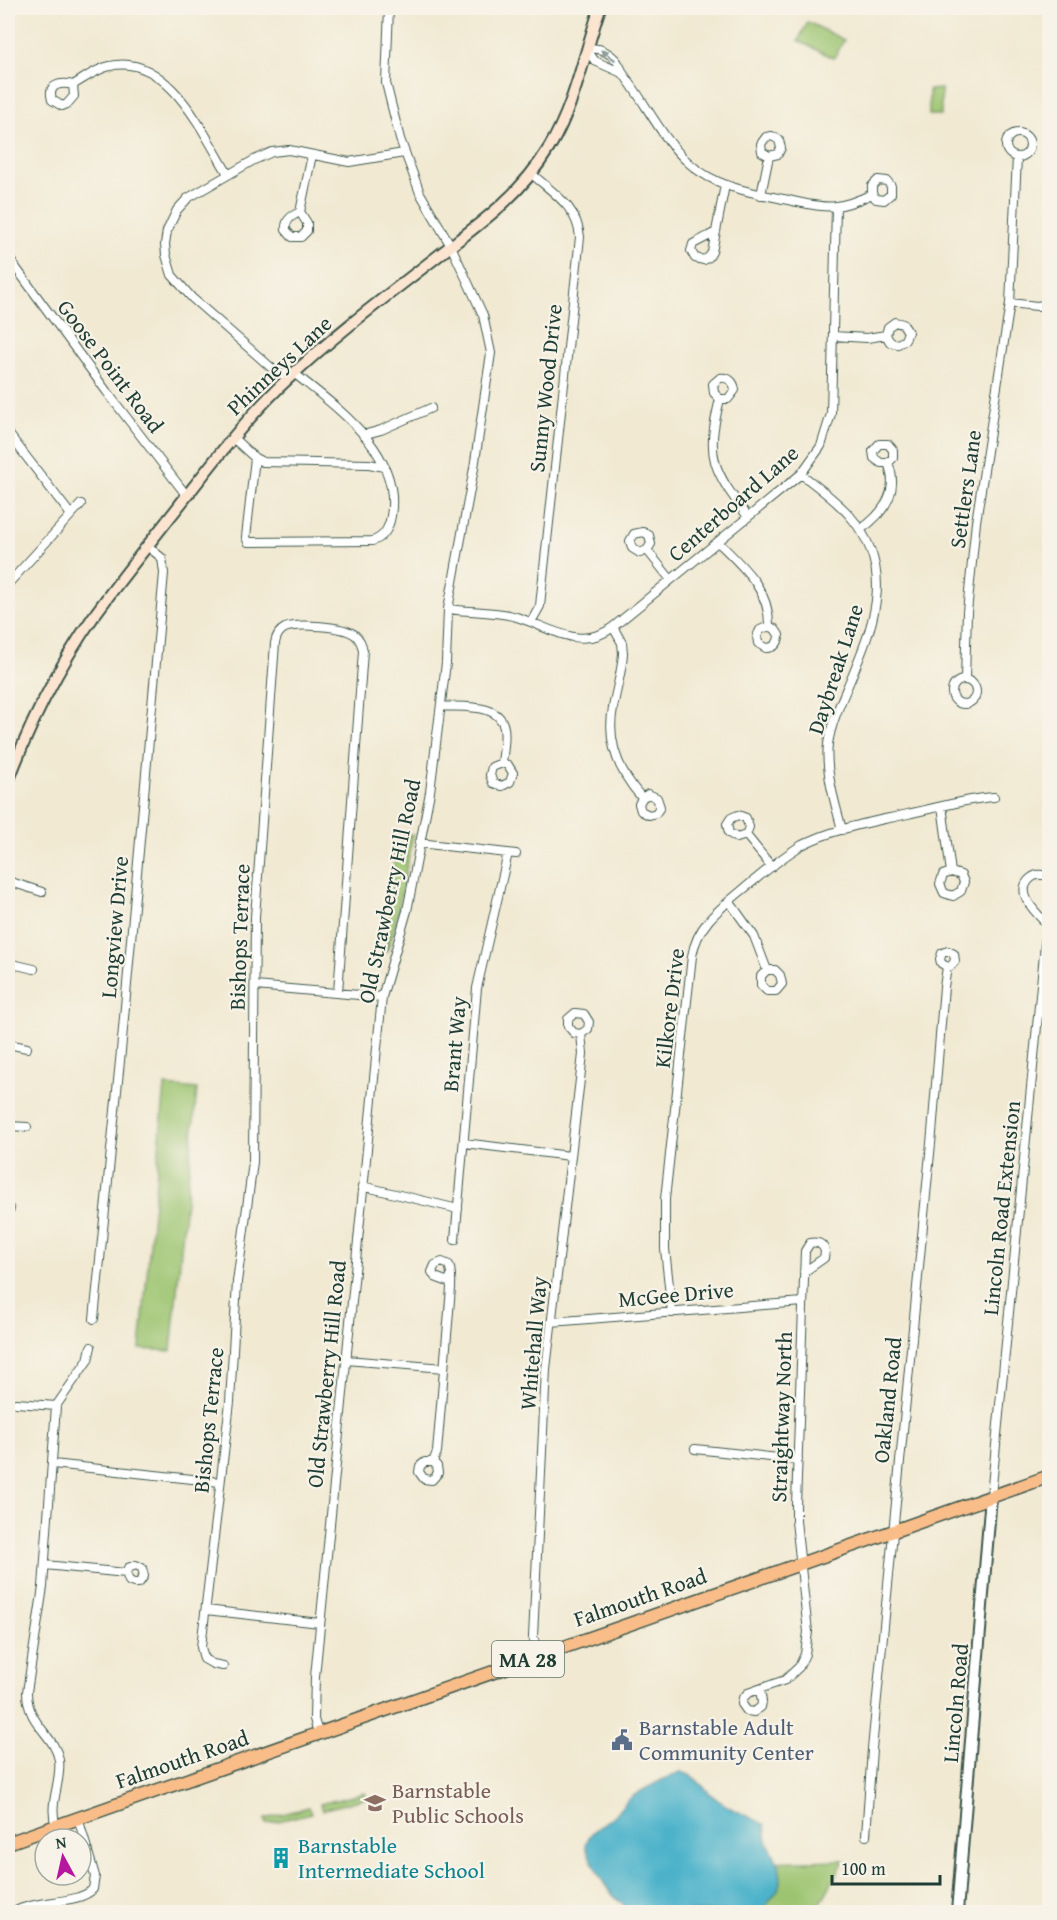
<svg xmlns="http://www.w3.org/2000/svg" width="1057" height="1920" font-family="'Gentium Book Plus',serif">
	<rect width="100%" height="100%" fill="#f7f3e8"/>
	<filter id="ink" filterUnits="userSpaceOnUse"><feTurbulence type="fractalNoise" baseFrequency=".0167" numOctaves="2"/><feDisplacementMap in="SourceGraphic" scale="12" xChannelSelector="R" yChannelSelector="G"/><feConvolveMatrix kernelMatrix="1 2 1 2 8 2 1 2 1" color-interpolation-filters="sRGB"/></filter>
	<filter id="wash" filterUnits="userSpaceOnUse"><feTurbulence type="fractalNoise" baseFrequency=".008" numOctaves="4" result="noise"/><feDisplacementMap in="SourceGraphic" scale="24" xChannelSelector="R" yChannelSelector="G"/><feGaussianBlur stdDeviation="1.35" result="paint"/><feColorMatrix in="noise" values="0 0 0 0 0 0 0 0 0 0 0 0 0 0 0 0 0 1.4 0 .05"/><feComposite in="paint" operator="in"/></filter>
	<g filter="url(#wash)">
		<rect width="100%" height="100%" fill="#f1e9d2"/>
		<!-- green -->
		<path fill="#9dc571" stroke="#5e8152" stroke-width="1.5" d="M808,22L844,40L834,58L798,41Z
			M941,89V115H929V90Z
			M396,834L413,835L394,931L386,953Z
			M165,1086L197,1089L171,1351L140,1349Z
			M365,1793L367,1798L322,1810L320,1804Z
			M309,1807L311,1813L266,1824L265,1819Z
			M601,1828L759,1862L844,1860L816,1912H629Z"/>
		<!-- water -->
		<path fill="#4cb2ca" stroke="#36787f" stroke-width="1.5" d="M681,1772C698,1776 701,1787 714,1797C729,1810 748,1815 765,1825L767,1841L779,1865L781,1878L778,1890L761,1912H637C611,1903 597,1873 586,1848C586,1832 605,1824 616,1814C620,1810 623,1804 628,1800C637,1792 670,1775 681,1772Z"/>
	</g>
	<g filter="url(#ink)">
		<g fill="none" stroke-linecap="round" stroke-linejoin="round">
			<defs>
				<path id="minor" d="M588,8H589
					M622,73L595,61L587,50C598,46 607,51 615,59C620,64 621,70 624,75C646,103 663,141 690,164C716,187 750,192 783,199C824,207 832,213 872,194L876,199L884,200L891,194V186L887,181L878,180L872,186V194
					M73,85L74,96L67,104L62,106L52,100C47,84 61,82 73,85C85,78 96,69 110,66C168,52 204,135 228,174
					M1006 145a12 12 0 1 1 24 0a12 12 0 1 1-24 0Z
					M761,195L769,156L778,154L781,148L779,140L772,136L766,137L761,144L762,152L769,156
					M300,212L307,223V231L301,237H292L286,230C285,220 291,216 300,212L312,155
					M716,232L693,244L691,251L695,258L704,260L709,257L712,252L725,185
					M8,257L107,392L187,496
					M1010,303L1037,306L1050,304
					M833,336L867,338L886,335L890,342L898,344L905,340L908,332L903,324L895,322L888,327L886,335
					M720,399L714,393L713,384L720,378C728,377 734,381 735,390L728,399H720C705,459 713,469 748,517
					M8,433L71,515L8,584
					M363,435L381,430L431,408
					M233,438L255,458L246,537L248,542L372,541C384,538 389,528 391,516C402,452 337,408 294,373L281,374L275,371L192,298L172,275L166,255L165,244L167,231L177,210L188,198L254,160L272,152L289,150L349,162L404,153
					M255,458L263,462L369,464L385,467
					M801,474C818,487 836,500 850,516C893,566 877,617 854,671C845,694 832,718 828,744C825,773 835,802 842,830
					M71,515L81,504
					M860,530C883,514 900,492 888,463L893,458V450L888,444H879L873,451L874,458L881,463H888
					M718,542C742,566 770,589 769,626L775,629L779,635C779,644 774,648 766,648L758,643L757,636L760,630L769,626
					M647,550L640,553L632,548L630,541L634,534L643,532L649,535L651,544L647,550L671,580
					M448,609C470,612 492,611 513,616C547,625 580,653 613,627L801,474L821,446L831,414L836,207
					M531,622L540,606L541,596L580,237C577,206 553,193 532,174
					M613,627L622,643L623,653C622,672 616,690 613,708C606,743 619,772 642,798L639,804L641,811L649,815L656,813L660,807L657,798L648,794L642,798
					M965,680L967,612L976,522L1010,303L1017,157
					M952 692a12 12 0 1 1 24 0a12 12 0 1 1-24 0Z
					M441,706C460,708 500,702 504,728C506,739 503,752 502,763L492,767L490,775L493,783L502,786L510,782L513,773L508,765L502,763
					M942,806L951,872L961,875L964,882L961,891L953,896L944,893L940,884L943,875L951,872
					M746,835L749,827L746,818L738,815L731,818L727,824L729,833L737,838L746,835L772,867
					M419,843L516,854
					M8,881L42,892
					M729,901L754,936L767,970H775L780,975L782,984L776,991H767L761,985V976L767,970
					M1047,924C1037,914 1013,892 1031,878C1037,873 1043,874 1050,877
					M8,963L34,969
					M255,986L382,997
					M8,1044L27,1048
					M8,1126L27,1127
					M464,1143L570,1156
					M362,1186L458,1209
					M8,1209H10
					M455,1240L477,988L508,853
					M672,1313L665,1249V1199L692,956C697,926 717,911 740,892C760,876 780,858 802,845C835,828 873,822 908,814C936,808 965,799 994,797
					M94,1319L121,1051L164,573L162,558L147,546
					M551,1322L803,1302
					M346,1360L444,1368
					M16,1403L56,1406
					M56,1406L43,1587L27,1692C27,1725 55,1735 59,1760C62,1782 48,1803 56,1826
					M56,1406L88,1360L91,1347
					M695,1449L798,1460
					M433,1462H425L420,1466L419,1472L424,1479L432,1480L438,1473L437,1466L433,1462L437,1452L451,1288C451,1281 452,1272 449,1265L442,1262L435,1265L432,1272L435,1277L451,1283
					M53,1464L220,1482
					M991,1496L1047,924L1050,919
					M45,1565L126,1573L128,1568L136,1565L142,1568L144,1576L139,1583H134L129,1581L126,1573
					M206,1610L320,1623
					M540,1655L533,1637L546,1369L583,1054L581,1034L574,1033L568,1026V1019L575,1013L584,1014L589,1022L588,1029L581,1034
					M223,1666L213,1664L204,1659L201,1647L230,1402L237,1282L253,1162L255,917L275,643C276,637 279,631 285,628C297,623 344,626 355,635C360,639 362,644 363,651L338,992
					M760,1689L762,1702L761,1707L754,1712L747,1711L742,1704L743,1698L748,1693L785,1680L799,1667L805,1654L808,1632L796,1521V1505L805,1251L810,1243C818,1241 823,1244 825,1251L824,1258L804,1272
					M318,1733L314,1719L315,1677L382,997L407,911L430,792L446,663L448,609L474,468L491,353L483,315L451,246L420,193L400,139L386,83L389,8
					M866,1836L872,1749L932,1133L944,987L947,967L951,966L955,961L954,954L948,951L942,953L940,959L941,963L947,967
					M14,1912C35,1899 78,1905 93,1889L95,1876L78,1818"/>
				<path id="tertiary" d="M957,1912L991,1496"/>
				<path id="secondary" d="M8,782C33,715 67,650 110,594C132,565 155,536 178,507C214,461 249,414 292,375C339,331 392,292 443,252C485,220 521,194 549,148C575,105 584,54 600,8"/>
				<path id="primary" d="M8,1843L1050,1476"/>
			</defs>
			<!-- minor casing -->
			<use href="#minor" stroke="#3e574c" stroke-width="10"/>
			<!-- tertiary casing -->
			<use href="#tertiary" stroke="#3e574c" stroke-width="14"/>
			<!-- secondary casing -->
			<use href="#secondary" stroke="#3e574c" stroke-width="14"/>
			<!-- primary casing -->
			<use href="#primary" stroke="#3e574c" stroke-width="15"/>
			<!-- minor -->
			<use href="#minor" stroke="#fff" stroke-width="8"/>
			<!-- tertiary -->
			<use href="#tertiary" stroke="#fff" stroke-width="10"/>
			<!-- secondary -->
			<use href="#secondary" stroke="#fce5d0" stroke-width="10"/>
			<!-- primary -->
			<use href="#primary" stroke="#f8bd89" stroke-width="12"/>
		</g>
		<!-- one-way arrows -->
		<defs><path id="oneway-solid" d="M-6-.8H1V-3.2L6.5 0L1 3.2V.8H-6Z" transform="scale(1.5)"/></defs>
		<use fill="#8f9e9a" href="#oneway-solid" transform="translate(608 55) rotate(-145)"/>
	</g>
	<!-- icons -->
	<defs>
		<symbol id="civic-bare" viewBox="-9 -9 18 18"><path d="M-.6-6.5H3V-4.5H.6V-3L4-1V1h2V6H-6V1h2V-1L-.6-3ZM-1.2 2.5V6h2.4V2.5Z" fill="#5c6f8a" stroke="#f7f3e8" stroke-width="2.5" paint-order="stroke"/></symbol>
		<symbol id="school-bare" viewBox="-9 -9 18 18"><path d="M0-5L7-2L0 1L-7-2ZM-4 1L0 2.5L4 1V4Q0 6-4 4Z" fill="#8d6e63" stroke="#f7f3e8" stroke-width="2.5" paint-order="stroke"/></symbol>
		<symbol id="building-bare" viewBox="-9 -9 18 18"><path d="M-4-6H4V6H1V3H-1V6H-4ZM-2.5-4.3h1.7v1.8h-1.7ZM.8-4.3h1.7v1.8H.8ZM-2.5-1h1.7V.8h-1.7ZM.8-1h1.7V.8H.8Z" fill="#0f9aa8" stroke="#f7f3e8" stroke-width="2.5" paint-order="stroke"/></symbol>
	</defs>
	<g fill-rule="evenodd">
		<use href="#civic-bare" x="607" y="1725" width="30" height="30"/>
		<use href="#school-bare" x="360" y="1788" width="30" height="30"/>
		<use href="#building-bare" x="266" y="1843" width="30" height="30"/>
	</g>
	<g text-anchor="middle" dominant-baseline="central" stroke-width="4.5" stroke-linejoin="round" paint-order="stroke">
		<!-- shield labels -->
		<rect fill="#f7f3e8" stroke="#60746a" stroke-width="1.5" x="492" y="1641" width="72" height="36" rx="4.5"/>
		<g font-size="21" font-weight="bold" fill="#1f3d34">
			<text x="528" y="1659">MA 28</text>
		</g>
		<!-- street labels -->
		<g font-size="22" fill="#1f3d34" stroke="#f7f3e8">
			<text transform="translate(279 365) rotate(-43)">Phinneys Lane</text>
			<text transform="translate(111 366) rotate(53)">Goose Point Road</text>
			<text transform="translate(545 388) rotate(-84)">Sunny Wood Drive</text>
			<text transform="translate(965 489) rotate(-82)">Settlers Lane</text>
			<text transform="translate(733 503) rotate(-41)">Centerboard Lane</text>
			<text transform="translate(835 669) rotate(-72)">Daybreak Lane</text>
			<text transform="translate(389 891) rotate(-78)">Old Strawberry Hill Road</text>
			<text transform="translate(114 927) rotate(-85)">Longview Drive</text>
			<text transform="translate(239 937) rotate(-88)">Bishops Terrace</text>
			<text transform="translate(669 1008) rotate(-83)">Kilkore Drive</text>
			<text transform="translate(454 1044) rotate(-85)">Brant Way</text>
			<text transform="translate(1001 1208) rotate(-84)">Lincoln Road Extension</text>
			<text transform="translate(676 1294) rotate(-5)">McGee Drive</text>
			<text transform="translate(533 1343) rotate(-85)">Whitehall Way</text>
			<text transform="translate(326 1374) rotate(-84)">Old Strawberry Hill Road</text>
			<text transform="translate(887 1400) rotate(-84)">Oakland Road</text>
			<text transform="translate(781 1417) rotate(-88)">Straightway North</text>
			<text transform="translate(208 1420) rotate(-84)">Bishops Terrace</text>
			<text transform="translate(640 1597) rotate(-19)">Falmouth Road</text>
			<text transform="translate(955 1703) rotate(-85)">Lincoln Road</text>
			<text transform="translate(182 1759) rotate(-19)">Falmouth Road</text>
		</g>
		<!-- service labels -->
		<g font-size="22" fill="#4e5e75" stroke="#f7f3e8" text-anchor="start">
			<text x="639" y="1727">Barnstable Adult<tspan x="639" dy="25">Community Center</tspan></text>
		</g>
		<!-- education labels -->
		<g font-size="22" fill="#785e54" stroke="#f7f3e8" text-anchor="start">
			<text x="392" y="1790">Barnstable<tspan x="392" dy="25">Public Schools</tspan></text>
		</g>
		<!-- culture labels -->
		<g font-size="22" fill="#0d838f" stroke="#f7f3e8" text-anchor="start">
			<text x="298" y="1845">Barnstable<tspan x="298" dy="25">Intermediate School</tspan></text>
		</g>
	</g>
	<!-- margin -->
	<rect width="1057" height="1920" fill="none" stroke="#f7f3e8" stroke-width="30"/>
	<!-- north arrow -->
	<g transform="translate(63 1857) rotate(352)"><circle r="28" fill="#f7f3e8" stroke="#a1aaa0" stroke-width="1.5"/>
	<path d="M0-4.5L10 22L0 15L-10 22Z" fill="#b5179e"/>
	<text y="-9" font-size="16" font-weight="bold" text-anchor="middle" fill="#1f3d34">N</text>
	</g>
	<!-- scale -->
	<path d="M832 1875v9h108v-9" fill="none" stroke="#1f3d34" stroke-width="3"/>
	<text x="841" y="1875" font-size="18" fill="#1f3d34" stroke="#f7f3e8" stroke-width="4.5" paint-order="stroke">100 m</text>
</svg>
